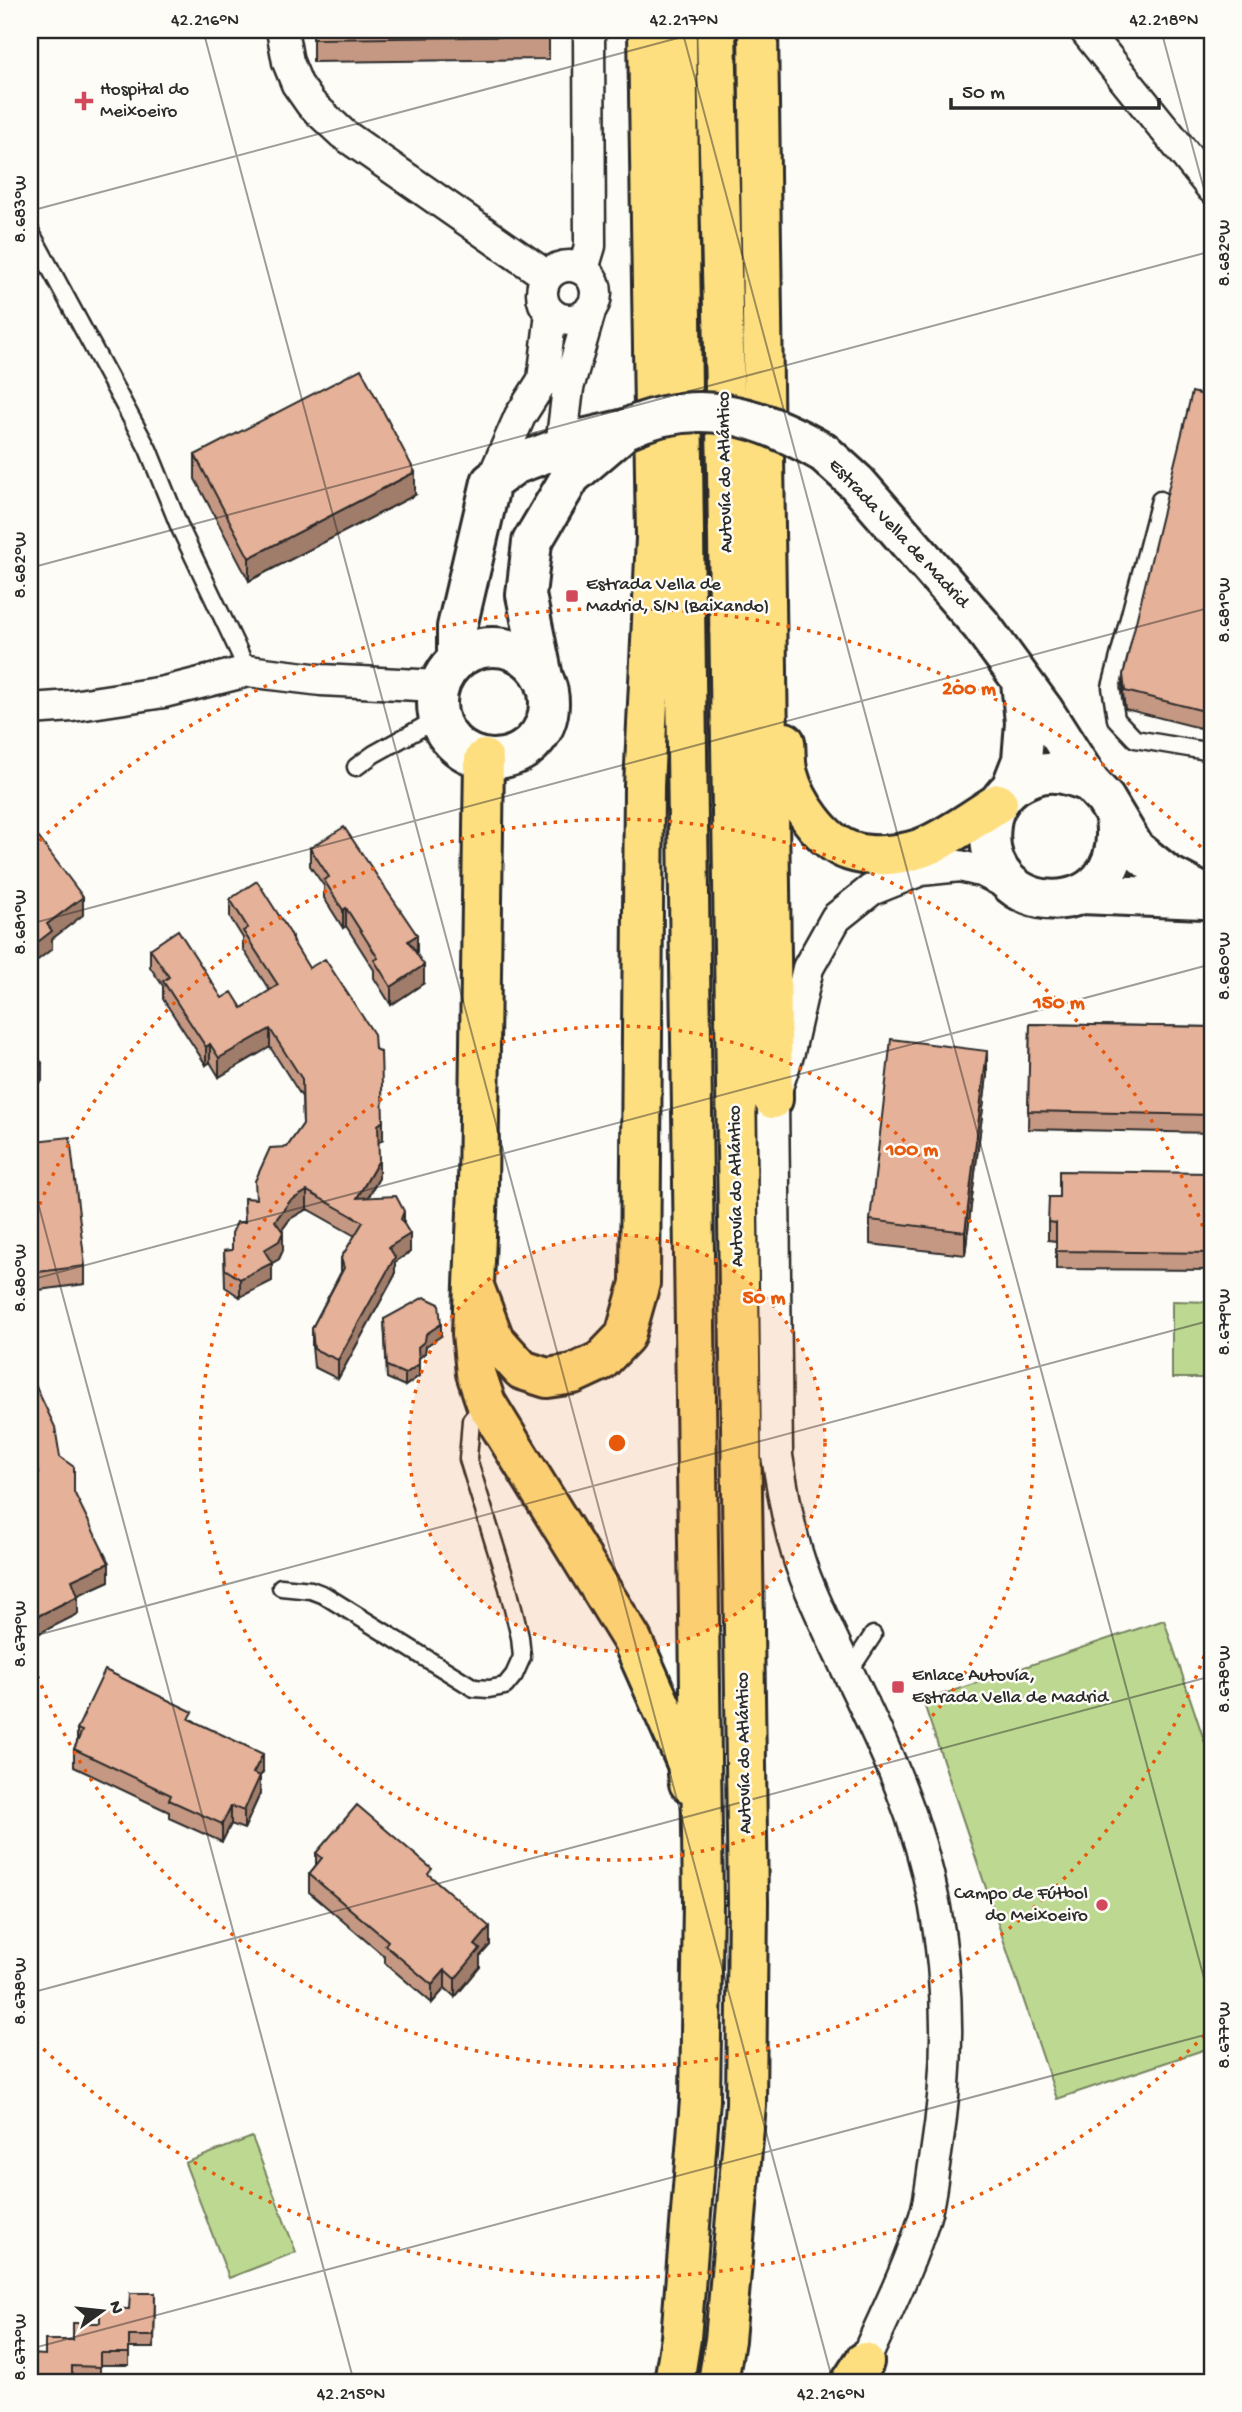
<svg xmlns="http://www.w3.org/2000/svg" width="1242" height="2412" font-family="'Gochi Hand',sans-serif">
	<rect width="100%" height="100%" fill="#fdfcf7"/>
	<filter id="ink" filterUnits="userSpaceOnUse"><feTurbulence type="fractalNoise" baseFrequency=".0143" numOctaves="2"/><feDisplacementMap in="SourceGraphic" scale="14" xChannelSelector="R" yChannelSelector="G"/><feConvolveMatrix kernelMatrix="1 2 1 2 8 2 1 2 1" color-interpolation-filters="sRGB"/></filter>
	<g filter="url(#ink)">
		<!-- green -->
		<path fill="#bdd991" stroke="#74825e" stroke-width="2" d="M1172,1301L1212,1302V1378H1172Z
			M1164,1620L1212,1764V2047L1057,2099L923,1701Z
			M252,2137L296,2252L229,2278L185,2163Z"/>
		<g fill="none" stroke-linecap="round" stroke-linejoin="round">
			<defs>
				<path id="lane" d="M30,231L148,449L180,528L248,671
					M1160,500L1111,687L1116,719L1135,739L1212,752
					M356,767L374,754L439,718
					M281,1587L311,1590L324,1595L474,1688L489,1689L505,1686L514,1675L522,1657L520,1637L508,1588L468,1459L471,1420L486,1403
					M848,1673L873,1635"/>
				<path id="street" d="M282,30L288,62L297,84L311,104L343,134L547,276
					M1085,30L1212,188
					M542 293a27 27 0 1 1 54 0a27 27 0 1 1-54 0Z
					M583,269L590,246L589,30
					M561,447L568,388L591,308
					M491,482L520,416L543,380L551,313
					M30,709L72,706L164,692L248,671L321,680L438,686
					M855,2382C879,2327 907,2274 925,2216C931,2197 932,2174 936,2154C956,2029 947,1904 900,1786C872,1715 834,1649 806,1579C790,1539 784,1497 777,1456L773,1099L789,1052L808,968L836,918L871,890L921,870L960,866L984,872L1014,887"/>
				<path id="secondary" d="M824,453L857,483L981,625L1044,711L1090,783L1105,799L1135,849L1166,874L1212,898
					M437 703a56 56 0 1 1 112 0a56 56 0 1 1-112 0Z
					M457,658V627L491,482L514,465L583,439L626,429
					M543,677L526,595L532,542L571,476L619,435
					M1090,783C1061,770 1042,768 1015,785C1002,794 992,810 991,825C978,922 1130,929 1115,819
					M1011,788L1022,760L1025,723L1021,681
					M1081,894L1204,899"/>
				<path id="highway" d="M716,30L727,470L748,1901L746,2105L725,2340L718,2382
					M758,30L773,1099
					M785,742C786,752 785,764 788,774C795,801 822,842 850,851C874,859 907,855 929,845C953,834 976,817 998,803
					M484,759L478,1188L472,1333L476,1373L486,1403L632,1640L687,1764L689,1783
					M475,1289L494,1339L522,1370L547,1378L573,1374L601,1361L625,1336L640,1283L644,786L656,538L648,30
					M674,2382L681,2338L700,2100L703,1903L677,30
					M851,2382L864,2362"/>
			</defs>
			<!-- lane casing -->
			<use href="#lane" stroke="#2b2b2b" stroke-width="21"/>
			<!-- street casing -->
			<use href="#street" stroke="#2b2b2b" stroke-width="35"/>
			<!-- secondary casing -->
			<use href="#secondary" stroke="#2b2b2b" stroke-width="44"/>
			<!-- highway casing -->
			<use href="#highway" stroke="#2b2b2b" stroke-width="44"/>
			<!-- lane -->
			<use href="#lane" stroke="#fdfcf7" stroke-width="16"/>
			<!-- street -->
			<use href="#street" stroke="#fdfcf7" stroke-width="30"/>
			<!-- secondary -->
			<use href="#secondary" stroke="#fdfcf7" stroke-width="38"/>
			<!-- highway -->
			<use href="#highway" stroke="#fedf80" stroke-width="38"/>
			<defs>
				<path id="secondary-bridge" d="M626,429C698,396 759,415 824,453"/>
			</defs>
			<!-- secondary-bridge casing -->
			<use href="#secondary-bridge" stroke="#2b2b2b" stroke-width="44" stroke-linecap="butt"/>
			<!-- secondary-bridge -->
			<use href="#secondary-bridge" stroke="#fdfcf7" stroke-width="38"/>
		</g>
		<!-- wall -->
		<path fill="#c59883" stroke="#2b2b2b" stroke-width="2" d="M313,30H549V59L313,62Z
			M1212,397V731L1125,709L1123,693V675Z
			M195,455L415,495L249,581L195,479Z
			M310,848L417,953L424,983L391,1005L374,978V970L346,926L343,928L324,898V886L310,866Z
			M230,899L292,941L383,1139L378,1143L379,1178L368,1198L404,1224L410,1252L395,1262V1275L338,1379L314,1367L312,1346V1328L341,1272V1258L355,1236L307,1209L290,1219L282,1230L283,1250L279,1259L272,1263V1281L240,1297L225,1287L224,1251L232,1250L245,1222L244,1198L255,1199L287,1147L303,1124L302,1097L270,1047L219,1077L210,1062L206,1065L163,999V986L150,967V949L222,998L242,1008L270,991L243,949V938L230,917Z
			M1030,1024L1212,1027V1133L1028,1129Z
			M987,1075L965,1255L870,1244V1220Z
			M30,1134L85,1266V1284L30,1291Z
			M1212,1173V1270L1056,1269V1241L1048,1240V1222L1059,1197Z
			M384,1319L441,1336L426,1346L425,1353L419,1358V1376L405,1386L387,1378Z
			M30,1374L60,1457L109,1581L78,1595V1614L30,1638V1477L32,1476L30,1470Z
			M193,1720L263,1772L260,1776V1794L244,1829L231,1824L222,1842L169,1818V1812L74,1767V1749L77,1743V1729Z
			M316,1853L432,1878L490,1945L480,1956V1967L455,1997L445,1988L432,2003L385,1963V1957L309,1892V1874L316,1865Z
			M155,2293L154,2348H129V2365H100V2379H72V2382H30L45,2355L73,2340L100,2323L129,2309Z"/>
		<!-- shaded-wall -->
		<path fill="#a07c6a" stroke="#2b2b2b" stroke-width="2" d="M31,71V84H30V72Z
			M415,472V495L249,581V558Z
			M83,897V915L52,939V949L30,966V948L47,924Z
			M346,908V926L343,928V910Z
			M417,935V953L408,941Z
			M424,965V983L391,1005V987Z
			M270,1029V1047L219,1077V1058Z
			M210,1044V1062L206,1065V1047Z
			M987,1051V1075L965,1255V1232Z
			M42,1063V1081L30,1090V1072Z
			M383,1121V1139L378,1143V1125Z
			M379,1160V1178L357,1216V1198Z
			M307,1191V1209L290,1219L275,1239V1221L290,1201Z
			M404,1211V1229L401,1219Z
			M283,1232V1250L279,1259L269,1265L272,1263V1281L240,1297V1279L264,1250Z
			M410,1234V1252L395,1262V1275L338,1379V1360L389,1247Z
			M441,1324V1336L426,1346L425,1353L418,1359V1347L426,1334Z
			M419,1364V1376L405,1386V1374Z
			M109,1563V1581L72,1598V1580Z
			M78,1596V1614L30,1638V1620Z
			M263,1754V1772L260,1776V1794L244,1829V1811L253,1773Z
			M231,1806V1824L222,1842V1824Z
			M490,1927V1945L480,1956V1967L455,1997V1979L475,1945Z
			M445,1970V1988L432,2003V1985Z"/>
		<!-- building -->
		<path fill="#e5b198" stroke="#2b2b2b" stroke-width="2" d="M313,30H549V36L313,39Z
			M361,369L415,472L249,558L195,455Z
			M1192,392L1212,397V713L1125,691L1123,675Z
			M30,826L83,897L47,924L52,931L30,948Z
			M344,827L417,935L408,941L424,965L391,987L374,960L378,958L346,908L343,910L324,880L329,877L310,848Z
			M257,881L292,936V940L309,968L325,959L374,1034L375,1049L381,1052L383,1121L378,1125L379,1160L357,1198L396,1196L404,1211L401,1219L410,1234L389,1247L395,1257L338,1360L314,1349L312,1328L344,1268L341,1258L363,1222L307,1191L290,1201L275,1221L283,1232L279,1241L264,1250L272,1263L240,1279L225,1269L224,1251L232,1250V1233L237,1222H245L244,1198L256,1199L255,1181L270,1148L287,1147L303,1124L302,1079L270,1029L219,1058L210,1044L206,1047L163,981L169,977L150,949L178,930L222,998L232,992L242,1008L278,985L243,931L248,928L230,899Z
			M1030,1024L1212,1027V1115L1028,1111Z
			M891,1039L987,1051L965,1232L870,1220Z
			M30,1047L42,1063L30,1072Z
			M30,1134L35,1141L70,1137L85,1266L30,1273Z
			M1059,1171L1212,1173V1253L1056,1251V1223L1048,1222L1049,1197H1059Z
			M424,1297L439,1304L441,1324L426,1334L425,1341L418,1347L419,1364L405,1374L387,1366L384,1319Z
			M30,1374L55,1427L60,1457L74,1467V1492L109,1563L72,1580L78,1596L30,1620V1477L39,1473L30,1452Z
			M105,1670L193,1712L189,1719L263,1754L253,1773L260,1776L244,1811L231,1806L222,1824L169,1800L171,1795L74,1749L82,1731L77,1729Z
			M357,1805L432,1869L428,1874L490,1927L475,1945L480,1949L455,1979L445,1970L432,1985L385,1945L388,1941L309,1874L322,1858L316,1853Z
			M130,2293H155L154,2336H129V2353H100V2367L72,2366V2381L30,2382V2354L45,2355V2340H73V2323H100V2308L129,2309Z"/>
	</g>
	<!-- ticks -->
	<path fill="none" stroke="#2b2b2b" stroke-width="2" stroke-opacity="0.45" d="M203,30L833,2382M682,30L1212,2008M1161,30L1212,219M30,211L708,30M30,568L1212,251M30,924L1212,607M30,1173L354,2382M30,1280L1212,964M30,1637L1212,1320M30,1993L1212,1676M30,2349L1212,2033"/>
	<!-- distance rings -->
	<circle cx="617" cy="1443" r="208" fill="#e8590c" fill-opacity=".12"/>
	<g fill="none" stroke="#e8590c" stroke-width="3.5" stroke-dasharray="3.5 7">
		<circle cx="617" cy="1443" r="208"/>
		<circle cx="617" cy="1443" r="417"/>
		<path d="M1211 1636A625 625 0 0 1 32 1662M32 1224A625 625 0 0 1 1211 1250"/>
		<path d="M1212 2028A834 834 0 0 1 32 2038M32 848A834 834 0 0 1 1212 858"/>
	</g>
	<!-- markers -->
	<g fill="#d1495b" stroke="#fdfcf7" stroke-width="2.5">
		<path d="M80.5 90.5h7v7h7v7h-7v7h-7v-7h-7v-7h7z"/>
		<rect x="565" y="589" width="14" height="14" rx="3.5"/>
		<rect x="891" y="1680" width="14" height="14" rx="3.5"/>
		<circle cx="1102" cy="1905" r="7"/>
	</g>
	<g text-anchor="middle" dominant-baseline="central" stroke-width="5" stroke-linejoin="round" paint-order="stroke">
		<!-- poi labels -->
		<g font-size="19" fill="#2b2b2b" stroke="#fdfcf7" text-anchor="start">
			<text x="100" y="90">Hospital do<tspan x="100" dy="22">Meixoeiro</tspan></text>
			<text x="586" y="585">Estrada Vella de<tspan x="586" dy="22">Madrid, S/N (Baixando)</tspan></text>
			<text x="912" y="1676">Enlace Autovía,<tspan x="912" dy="22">Estrada Vella de Madrid</tspan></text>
			<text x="1088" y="1894" text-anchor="end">Campo de Fútbol<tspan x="1088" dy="22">do Meixoeiro</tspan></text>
		</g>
		<!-- street labels -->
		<g font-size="19" fill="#2b2b2b" stroke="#fdfcf7">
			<text transform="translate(726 472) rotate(-91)">Autovía do Atlántico</text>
			<text transform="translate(898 534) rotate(47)">Estrada Vella de Madrid</text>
			<text transform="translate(737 1186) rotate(-91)">Autovía do Atlántico</text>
			<text transform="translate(745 1753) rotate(-91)">Autovía do Atlántico</text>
		</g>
	</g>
	<circle cx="617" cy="1443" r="10" fill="#e8590c" stroke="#fdfcf7" stroke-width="3.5"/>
	<g font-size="21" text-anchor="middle" font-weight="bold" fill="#e8590c" stroke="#fdfcf7" stroke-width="5" stroke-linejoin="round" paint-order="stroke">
		<text x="969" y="694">200 m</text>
		<text x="1059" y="1008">150 m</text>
		<text x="912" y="1155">100 m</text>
		<text x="764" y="1303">50 m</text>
	</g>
	<!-- margin -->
	<rect width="1242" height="2412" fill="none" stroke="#fdfcf7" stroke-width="77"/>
	<!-- north arrow -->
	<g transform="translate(102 2311) rotate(75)" stroke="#fdfcf7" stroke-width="5" paint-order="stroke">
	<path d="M0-5L12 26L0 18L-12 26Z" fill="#2b2b2b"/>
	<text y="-10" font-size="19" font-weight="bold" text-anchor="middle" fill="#2b2b2b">N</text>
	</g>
	<!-- scale -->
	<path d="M951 98v10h208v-10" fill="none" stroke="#2b2b2b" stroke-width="3.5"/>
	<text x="962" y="98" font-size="21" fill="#2b2b2b" stroke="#fdfcf7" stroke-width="5" paint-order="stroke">50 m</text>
	<rect x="38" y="38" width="1166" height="2336" fill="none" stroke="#2b2b2b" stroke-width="2.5"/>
	<g font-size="18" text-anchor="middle" fill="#2b2b2b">
		<text x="205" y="25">42.216°N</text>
		<text x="684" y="25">42.217°N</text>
		<text x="1164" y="25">42.218°N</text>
		<text transform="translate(19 209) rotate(-90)" y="6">8.683°W</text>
		<text transform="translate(1223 253) rotate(-90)" y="6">8.682°W</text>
		<text transform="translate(19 565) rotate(-90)" y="6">8.682°W</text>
		<text transform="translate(1223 610) rotate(-90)" y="6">8.681°W</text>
		<text transform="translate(19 922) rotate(-90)" y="6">8.681°W</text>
		<text transform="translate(1223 966) rotate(-90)" y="6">8.680°W</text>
		<text transform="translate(19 1278) rotate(-90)" y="6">8.680°W</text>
		<text transform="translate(1223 1322) rotate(-90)" y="6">8.679°W</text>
		<text transform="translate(19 1634) rotate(-90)" y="6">8.679°W</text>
		<text transform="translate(1223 1679) rotate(-90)" y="6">8.678°W</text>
		<text transform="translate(19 1991) rotate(-90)" y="6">8.678°W</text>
		<text transform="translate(1223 2035) rotate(-90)" y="6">8.677°W</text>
		<text transform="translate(19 2347) rotate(-90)" y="6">8.677°W</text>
		<text x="351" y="2399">42.215°N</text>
		<text x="831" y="2399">42.216°N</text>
	</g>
</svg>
